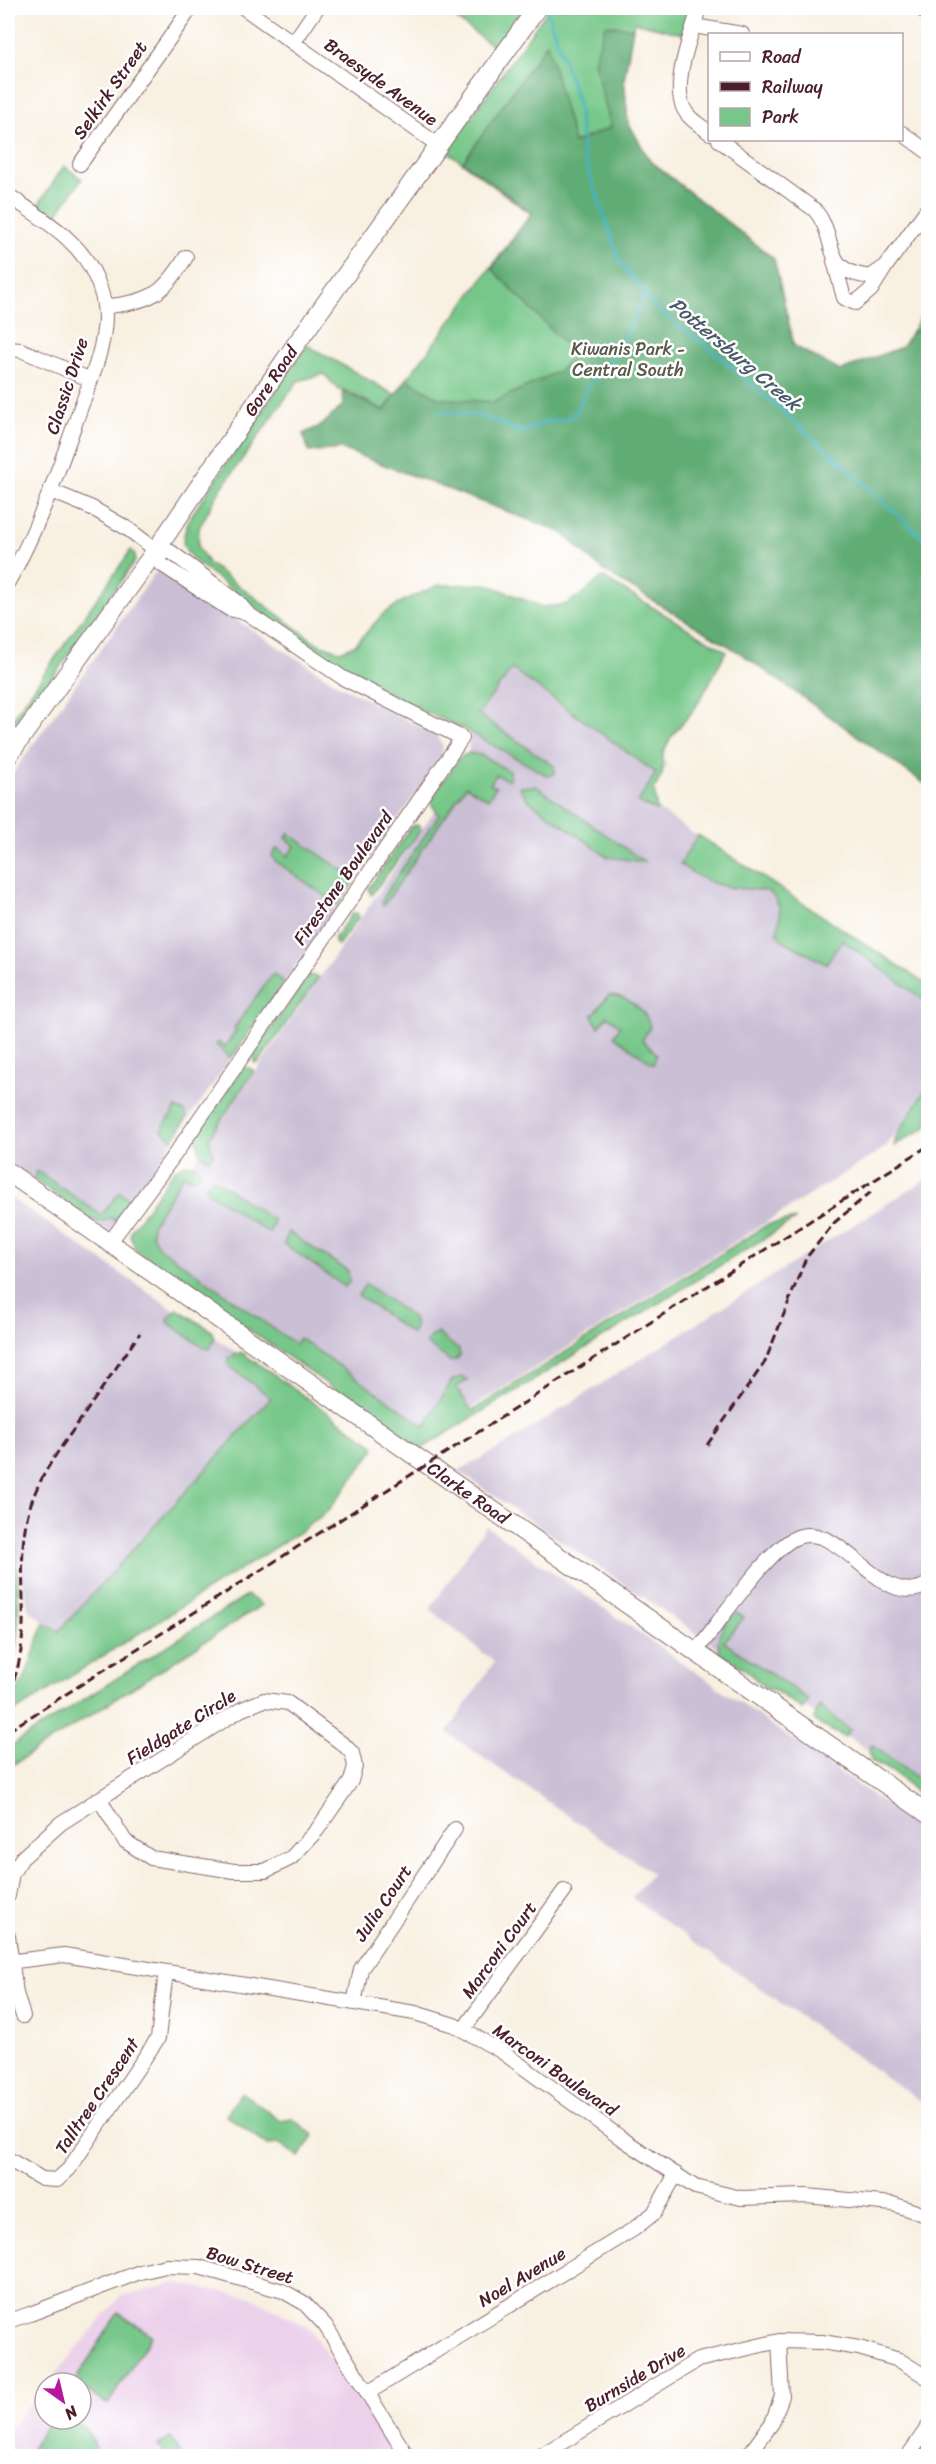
<svg xmlns="http://www.w3.org/2000/svg" width="936" height="2464" font-family="Sriracha,sans-serif">
	<rect width="100%" height="100%" fill="#fff"/>
	<filter id="ink" filterUnits="userSpaceOnUse"><feTurbulence type="fractalNoise" baseFrequency=".0167" numOctaves="2"/><feDisplacementMap in="SourceGraphic" scale="12" xChannelSelector="R" yChannelSelector="G"/><feConvolveMatrix kernelMatrix="1 2 1 2 8 2 1 2 1" color-interpolation-filters="sRGB"/></filter>
	<filter id="wash" filterUnits="userSpaceOnUse"><feTurbulence type="fractalNoise" baseFrequency=".008" numOctaves="4" result="noise"/><feDisplacementMap in="SourceGraphic" scale="24" xChannelSelector="R" yChannelSelector="G"/><feGaussianBlur stdDeviation="1.35" result="paint"/><feColorMatrix in="noise" values="0 0 0 0 0 0 0 0 0 0 0 0 0 0 0 0 0 1.4 0 .05"/><feComposite in="paint" operator="in"/></filter>
	<g filter="url(#wash)">
		<rect width="100%" height="100%" fill="#f8f0e1"/>
		<!-- built -->
		<path fill="#ecd1eb" d="M177,2283L250,2297L308,2327L393,2447L378,2456H8V2431L45,2386V2419H81V2383H48L121,2296Z"/>
		<!-- industrial -->
		<path fill="#cbbfd5" d="M157,570L339,685L436,735L443,746L441,758L109,1233L8,1163V780Z
			M514,656L667,765L646,801L928,996V1085L886,1147L433,1432L299,1339L295,1345L142,1237L468,762L471,712Z
			M928,1178V1791L458,1471L498,1449Z
			M8,1196L237,1353L271,1398L59,1631L29,1611L16,1545L8,1554Z
			M486,1526L928,1834V2107L632,1898L652,1873L447,1733L494,1662L430,1609Z"/>
		<!-- green -->
		<path fill="#76c789" stroke="#60735a" stroke-width="1.5" d="M441,8H526L497,49Z
			M549,8H693L683,34L634,22L624,79L628,122L650,161L774,259L794,346L840,371L902,347L928,306V783L396,395L384,410L342,389L339,390L324,374L298,381L220,490L199,528L198,547L208,563L318,644L340,651L355,645L383,614L403,601L439,585L487,584L542,607L565,605L585,592L602,577L726,651L708,686L695,708L671,737L663,753L662,775L654,789L657,811L638,802L656,773L512,669L478,714L554,766L555,773L548,776L464,729L390,696L351,674L305,646L194,560C179,544 182,540 189,519L307,345L395,395L531,214L447,151Z
			M64,166L82,179L53,220L36,208Z
			M131,550L135,555V561L8,741V725Z
			M469,753L481,755L509,771L510,776L508,780L496,775L490,784L496,787L488,799L466,786L383,906L382,902L385,894L439,815L432,805L431,799L460,757Z
			M536,786L645,862L608,857L528,800L519,787Z
			M418,825L421,830L371,895L369,888L412,826Z
			M288,833L351,876L354,882L338,905L274,860L272,855L277,848L288,856L295,846L286,838Z
			M698,835L928,985V1003L842,940L826,964L782,940L777,933C781,916 783,903 768,891C729,887 712,889 680,864Z
			M357,913L359,917L338,945L335,943V937L352,914Z
			M273,974L284,982L232,1057H229L216,1045L218,1042L225,1047L236,1031L234,1028Z
			M309,975L319,977L258,1063H255L253,1055Z
			M611,995C628,996 647,1011 650,1027L642,1040L657,1054L653,1064L614,1036L620,1026L607,1016L599,1027L592,1016L608,996Z
			M243,1068H249L254,1071L209,1138L213,1154L209,1160L200,1153L196,1136Z
			M928,1086V1126L894,1146L897,1134Z
			M176,1108L185,1112L187,1117L173,1139L161,1130Z
			M185,1164H193L200,1169L198,1176L191,1179L184,1174L152,1225V1235L159,1247L295,1344L299,1338L425,1426L452,1380L461,1377L468,1380L456,1387L472,1411L767,1225L796,1219L421,1449L137,1252L130,1235L132,1229L175,1169Z
			M37,1171L101,1215L120,1192L129,1200L114,1221L111,1218L101,1222L93,1221L34,1179Z
			M214,1179L274,1221L269,1233L207,1191L206,1185L210,1180Z
			M288,1232L348,1271L349,1281L345,1287L284,1244Z
			M366,1284L412,1317L415,1327L412,1334L358,1295Z
			M177,1309L212,1331L215,1338L210,1349L204,1348L169,1323L168,1319Z
			M437,1333L459,1350L460,1355L456,1360L450,1361L426,1343L429,1338Z
			M241,1352L374,1445V1450L328,1511L301,1531L8,1716V1707L25,1678L44,1623L59,1631L271,1398L227,1364L229,1358Z
			M16,1544C18,1590 23,1634 8,1678V1555Z
			M247,1595L262,1605L8,1768V1748Z
			M737,1613L744,1617L724,1642L809,1700L802,1709L774,1690L765,1688L745,1669L720,1654C715,1636 722,1623 737,1613Z
			M819,1706L850,1730L844,1737L820,1725L814,1719Z
			M872,1745L928,1786V1793L920,1797C905,1780 892,1769 871,1761L869,1750Z
			M241,2092L281,2121L292,2119L314,2135L299,2157L280,2144L267,2145L226,2115Z
			M118,2313L152,2335L108,2404L81,2387V2383L74,2382Z
			M51,2419C83,2419 88,2428 99,2456H26Z
			M171,2438L183,2456H165L158,2445Z"/>
		<!-- forest -->
		<path fill="#60ac75" stroke="#556650" stroke-width="1.5" d="M605,25L633,28L624,79L628,123L650,161L774,259L794,346L840,371L902,347L914,330L928,332V786L737,651L605,572L561,532L342,449L309,452L303,434L322,425L343,405L342,391L384,411L407,379L439,398L494,402L559,371L575,354L492,269L532,213L463,162L547,43L574,143L611,127L594,62Z"/>
		<g fill="none" stroke-linecap="round" stroke-linejoin="round">
			<!-- stream -->
			<path stroke="#45b3c1" stroke-width="3" d="M546,8L578,103L583,155L620,261L658,311L712,350L852,472L928,543
				M438,412C474,411 488,418 521,432L550,421L567,419L577,412L586,389L601,373L625,339L645,294"/>
		</g>
	</g>
	<g filter="url(#ink)">
		<g fill="none" stroke-linecap="round" stroke-linejoin="round">
			<defs>
				<path id="minor" d="M244,8L438,145
					M699,8C692,34 672,80 683,107C688,119 700,125 710,133
					M920,8L928,14
					M694,26L742,34
					M294,42L317,8
					M902,133L928,152
					M719,140L815,210C840,241 819,270 870,277L886,266
					M80,164L191,8
					M8,195C40,218 80,239 96,278C101,289 105,305 105,318C104,352 88,386 77,418C57,474 37,531 8,582
					M834,261L844,298L855,303L871,290L886,266L928,208
					M104,307C149,301 162,297 186,257
					M8,349L21,350L91,380
					M51,491L92,508L128,529L156,550L171,552L238,602L247,613L343,678L462,738L178,1150L110,1242
					M156,550L161,564L229,609L247,613
					M696,1651C718,1624 767,1551 795,1538C841,1517 881,1614 928,1584
					M8,1896L12,1873L22,1858L61,1823L240,1710L264,1700L288,1703L344,1745L352,1753L355,1766L351,1781L317,1830L291,1858L265,1871H234L151,1858L125,1841L100,1800
					M8,1936L16,1993L23,2016
					M8,1962L64,1955L415,2013L454,2025L501,2051L621,2138L695,2187L741,2198L806,2196L893,2204L928,2216
					M354,2003L361,1969L455,1829
					M463,2030L564,1891
					M8,2159L42,2179L57,2180L69,2169L158,2038L166,1972
					M8,2321L30,2314L140,2272L166,2266L199,2267L283,2291L304,2303L325,2325L407,2456
					M369,2392L634,2229L654,2213L676,2174
					M540,2456L698,2360L779,2341L822,2342L859,2348L899,2360L928,2378
					M748,2456L772,2423L782,2396L779,2341
					M908,2456L928,2427"/>
				<g id="major">
					<path id="s1" d="M8,756L156,550L294,347L537,8"/>
					<path id="s2" d="M8,1172L928,1814"/>
				</g>
			</defs>
			<!-- minor casing -->
			<use href="#minor" stroke="#87686b" stroke-width="16"/>
			<!-- major casing -->
			<use href="#major" stroke="#87686b" stroke-width="20"/>
			<!-- minor -->
			<use href="#minor" stroke="#fff" stroke-width="14"/>
			<!-- major -->
			<use href="#major" stroke="#fff" stroke-width="18"/>
			<!-- rail -->
			<path stroke="#4a1f2b" stroke-width="3" stroke-dasharray="9 4.5" stroke-linecap="butt" d="M707,1445L765,1362L806,1258L835,1222L871,1192
				M8,1693C36,1638 14,1576 27,1518C35,1481 59,1450 81,1419C101,1390 120,1362 140,1333
				M8,1731L928,1146"/>
		</g>
	</g>
	<g text-anchor="middle" dominant-baseline="central" stroke-width="5" stroke-linejoin="round" paint-order="stroke">
		<!-- street labels -->
		<g font-size="18" fill="#4a1f2b" stroke="#fff">
			<text transform="translate(381 82) rotate(36)">Braesyde Avenue</text>
			<text transform="translate(110 90) rotate(-55)">Selkirk Street</text>
			<text stroke="none"><textPath href="#s1" startOffset="458">Gore Road</textPath></text>
			<text transform="translate(67 386) rotate(-72)">Classic Drive</text>
			<text transform="translate(343 878) rotate(-55)">Firestone Boulevard</text>
			<text stroke="none"><textPath href="#s2" startOffset="561">Clarke Road</textPath></text>
			<text transform="translate(181 1727) rotate(-32)">Fieldgate Circle</text>
			<text transform="translate(383 1903) rotate(-56)">Julia Court</text>
			<text transform="translate(499 1950) rotate(-54)">Marconi Court</text>
			<text transform="translate(555 2070) rotate(35)">Marconi Boulevard</text>
			<text transform="translate(97 2096) rotate(-56)">Talltree Crescent</text>
			<text transform="translate(250 2265) rotate(17)">Bow Street</text>
			<text transform="translate(522 2277) rotate(-31)">Noel Avenue</text>
			<text transform="translate(635 2378) rotate(-31)">Burnside Drive</text>
		</g>
		<!-- park labels -->
		<g font-size="18" fill="#595a4c" stroke="#fff">
			<text x="628" y="349">Kiwanis Park -<tspan x="628" dy="21">Central South</tspan></text>
		</g>
		<!-- water labels -->
		<g font-size="20" font-style="italic" fill="#485a67" stroke="#fff">
			<text transform="translate(735 354) rotate(40)">Pottersburg Creek</text>
		</g>
	</g>
	<!-- margin -->
	<rect width="936" height="2464" fill="none" stroke="#fff" stroke-width="30"/>
	<!-- legend -->
	<rect x="708" y="33" width="195" height="108" fill="#ffffff" stroke="#b7a5aa" stroke-width="1.5"/>
	<rect x="720" y="52" width="30" height="9" fill="#ffffff" stroke="#b7a5aa" stroke-width="1.5"/>
	<text x="762" y="63" font-size="18" fill="#4a1f2b">Road</text>
	<rect x="720" y="82" width="30" height="9" fill="#4a1f2b" stroke="#b7a5aa" stroke-width="1.5"/>
	<text x="762" y="93" font-size="18" fill="#4a1f2b">Railway</text>
	<rect x="720" y="108" width="30" height="18" fill="#76c789" stroke="#b7a5aa" stroke-width="1.5"/>
	<text x="762" y="123" font-size="18" fill="#4a1f2b">Park</text>
	<!-- north arrow -->
	<g transform="translate(63 2401) rotate(146)"><circle r="28" fill="#ffffff" stroke="#b7a5aa" stroke-width="1.5"/>
	<path d="M0-4.5L10 22L0 15L-10 22Z" fill="#b5179e"/>
	<text y="-9" font-size="16" font-weight="bold" text-anchor="middle" fill="#4a1f2b">N</text>
	</g>
</svg>
